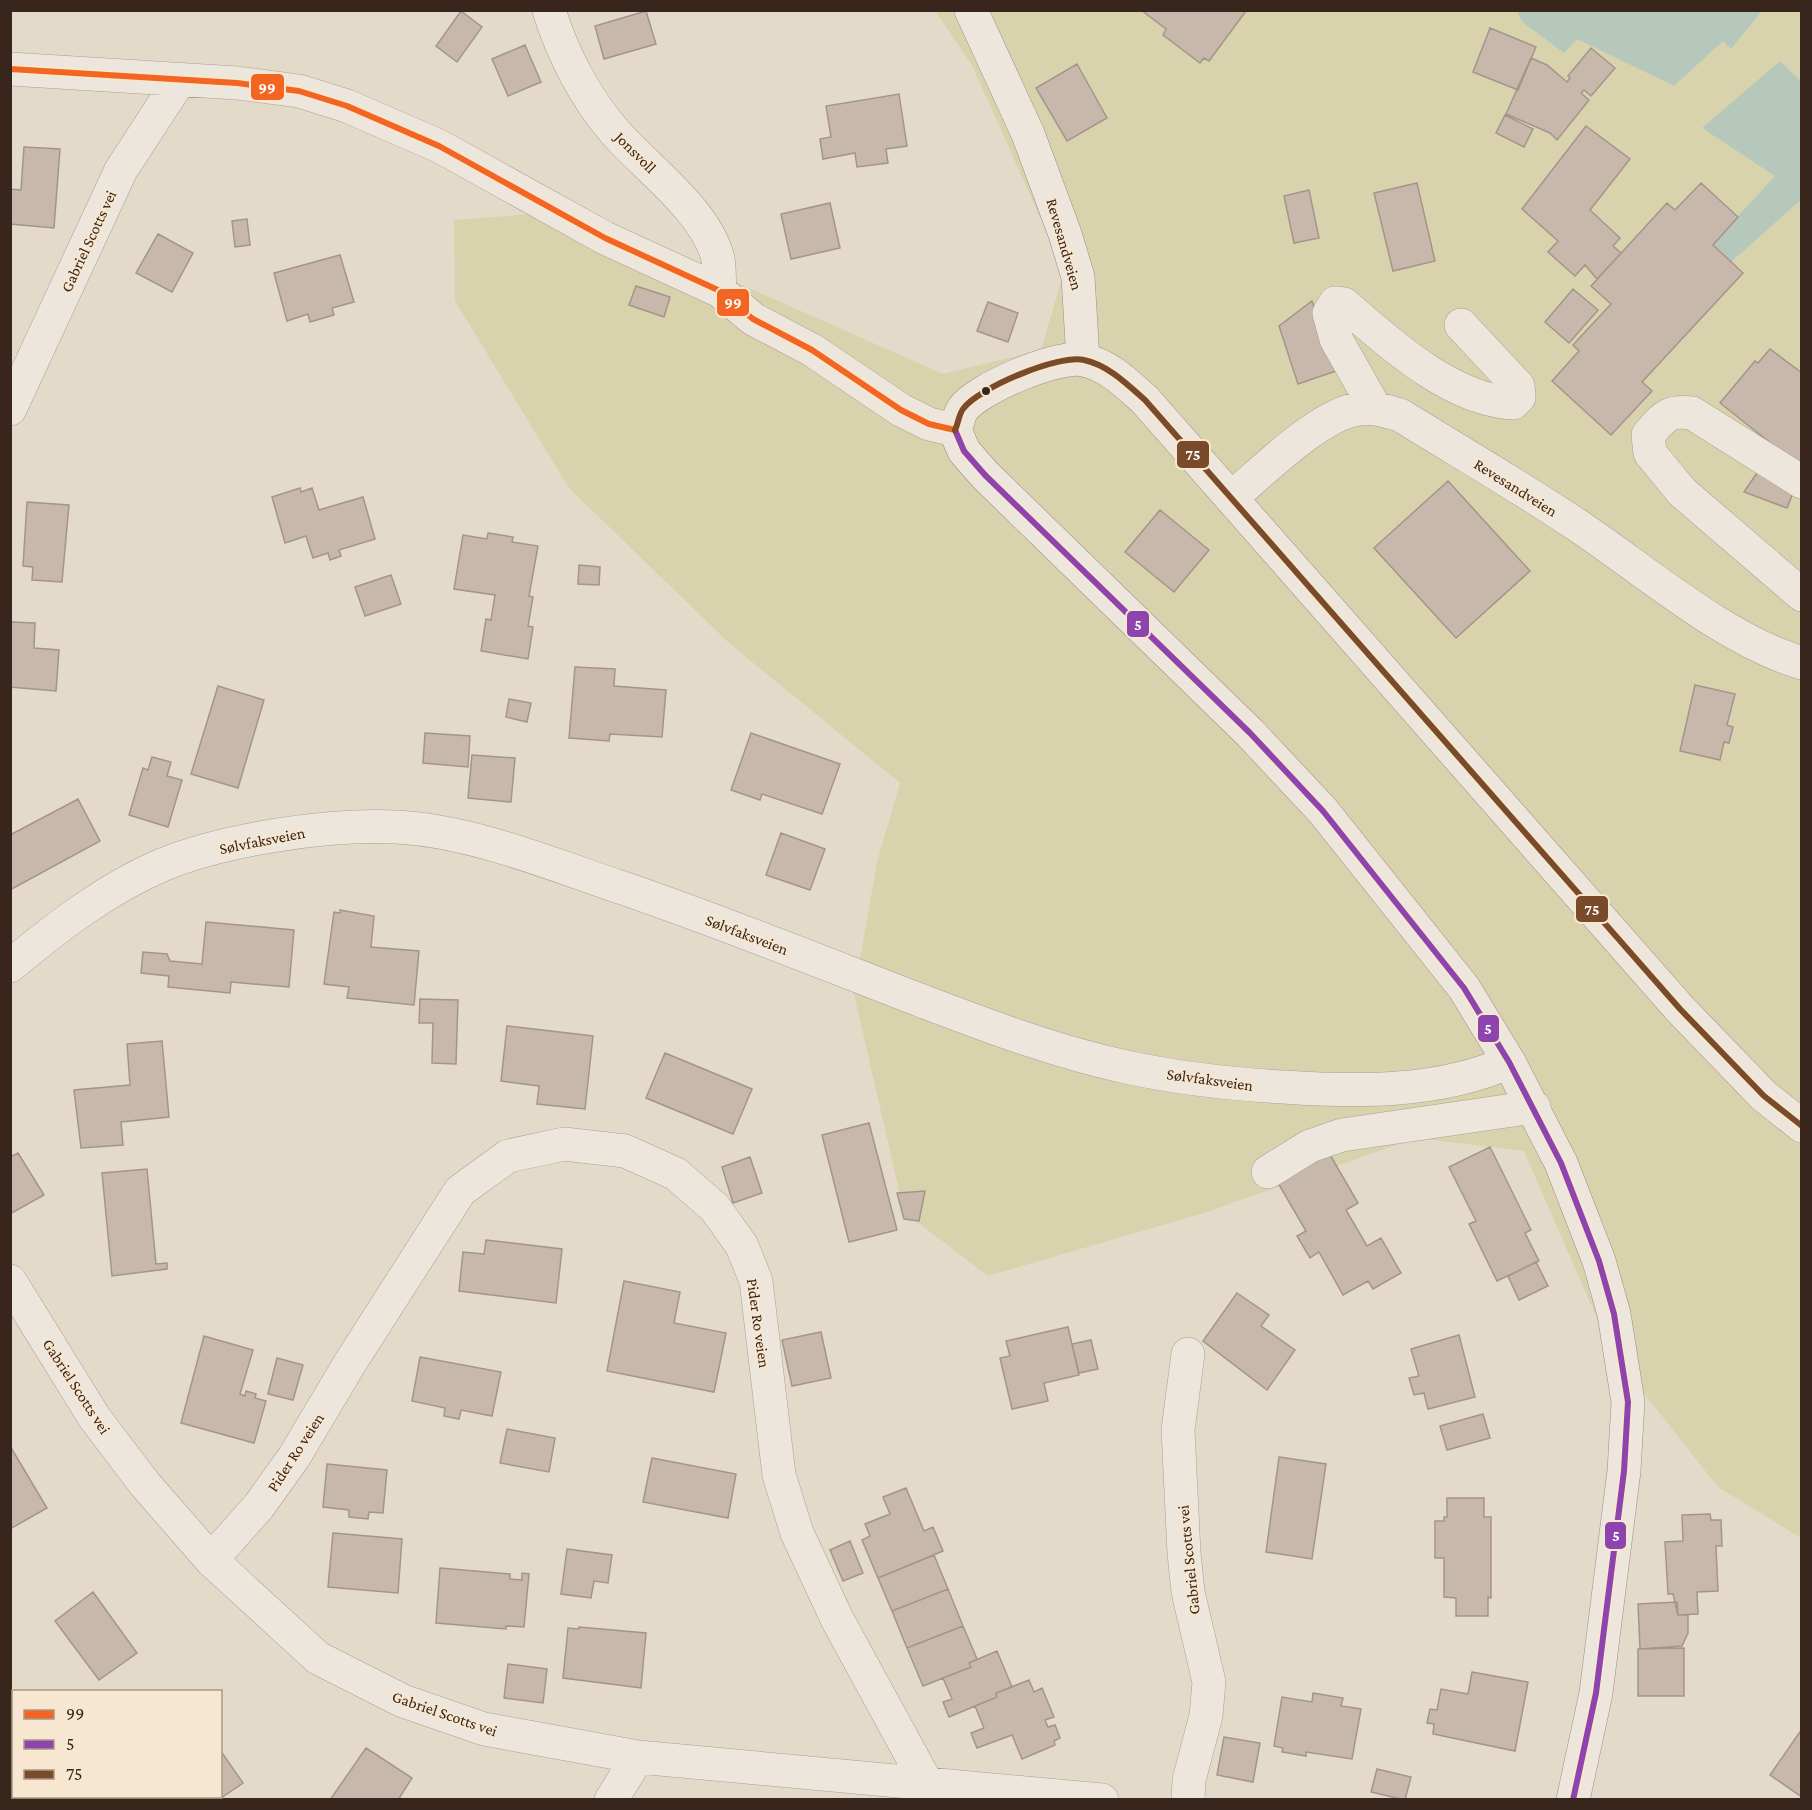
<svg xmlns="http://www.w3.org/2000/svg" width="1812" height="1810" viewBox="0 0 1812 1810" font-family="'Crimson Pro',serif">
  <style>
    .green { fill: #d8d3ac }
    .water { fill: #b6c8bb }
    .building { fill: #c8b7ab; stroke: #a4958a; stroke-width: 1.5 }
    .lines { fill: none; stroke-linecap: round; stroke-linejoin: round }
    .street-casing { stroke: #a99f94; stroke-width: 34 }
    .secondary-casing { stroke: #998f84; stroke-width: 34 }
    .street { stroke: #ece6dd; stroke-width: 33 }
    .secondary { stroke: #ece6dd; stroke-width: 33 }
    .bus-1-casing { stroke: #f7e6d0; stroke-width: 10 }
    .bus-2-casing { stroke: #f7e6d0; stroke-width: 10 }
    .bus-3-casing { stroke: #f7e6d0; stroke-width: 10 }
    .bus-1 { stroke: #f26522; stroke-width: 6 }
    .bus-2 { stroke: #8e44ad; stroke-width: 6 }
    .bus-3 { stroke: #7a4b2a; stroke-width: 6 }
    .bus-dot { fill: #38261c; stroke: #f7e6d0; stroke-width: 2 }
    .labels { text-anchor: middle; stroke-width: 4.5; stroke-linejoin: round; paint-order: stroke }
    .street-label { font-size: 16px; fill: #38261c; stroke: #f7e6d0 }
    .line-badge { stroke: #f7e6d0; stroke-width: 2 }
    .badge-label { font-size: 16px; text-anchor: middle; font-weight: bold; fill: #fff }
  </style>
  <rect width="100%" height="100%" fill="#e4daca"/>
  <!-- green -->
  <path class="green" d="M935,11H1517L1522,22L1564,53L1576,38L1674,86L1723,40L1731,49L1762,11H1801V81L1780,61L1775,176L1713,244L1731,261L1801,200V1538L1718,1487L1612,1353L1524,1151L1416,1138L1204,1213L988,1276L904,1212L854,994L877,862L900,783L729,643L569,488L455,301L454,220L531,214L740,284L943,374L1041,350L1064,271L972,65Z"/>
  <!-- water -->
  <path class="water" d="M1517,11V10L1762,11L1731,49L1723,41L1674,86L1577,39L1564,53L1522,22Z
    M1780,61L1801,81V200L1731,262L1712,244L1775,176L1702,128Z"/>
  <!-- building -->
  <path class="building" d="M1141,10H1246V11L1209,61L1204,58L1200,63L1163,35L1166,29Z
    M461,11L482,27L457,62L436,46Z
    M646,11L656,44L604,59L595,26Z
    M1490,28L1536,47L1518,90L1473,72Z
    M525,45L541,82L508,96L492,59Z
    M1591,48L1615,68L1591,96L1584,90L1581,93L1589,100L1557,140L1550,133L1506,114L1531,58L1547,65L1567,82L1570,78L1568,76Z
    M1077,64L1107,118L1067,141L1036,88Z
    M899,94L907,146L886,149L888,163L857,167L855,153L823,159L820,139L831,137L826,106Z
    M1505,115L1533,129L1524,147L1496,133Z
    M1586,126L1630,159L1590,210L1620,238L1613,246L1621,253L1597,279L1585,265L1575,276L1548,252L1558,241L1522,209Z
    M24,147L60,149L54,228L10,224V189L21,190Z
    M1417,183L1435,261L1393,271L1374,193Z
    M1701,183L1738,217L1713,245L1743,273L1642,382L1652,391L1611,435L1552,381L1579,351L1573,345L1611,304L1591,286L1667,203L1675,210Z
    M1309,190L1319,238L1294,243L1284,196Z
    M830,203L840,248L791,259L781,214Z
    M247,219L250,245L235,247L232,221Z
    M158,234L193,253L172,292L136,273Z
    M340,255L354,302L332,308L334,315L310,322L308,314L287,321L274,273Z
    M636,286L670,297L664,317L629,305Z
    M1573,289L1598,310L1569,343L1545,322Z
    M1312,301L1336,371L1298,384L1279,326Z
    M988,302L1018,313L1008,342L977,331Z
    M1770,349L1802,373V468L1720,403L1755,361L1758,363Z
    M1759,470L1793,493L1787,508L1744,492Z
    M1448,481L1530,571L1456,638L1374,548Z
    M300,488L301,492L312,488L319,510L363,497L375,539L339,550L341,556L330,560L328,553L313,558L306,536L285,543L272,497Z
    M27,502L69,505L62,582L32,580L33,567L23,566Z
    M1160,510L1209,550L1174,592L1125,552Z
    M488,533L513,537L512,542L538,546L529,596L533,597L528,626L533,627L528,659L481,651L486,619L491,620L495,595L454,589L463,535L487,539Z
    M579,565L600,567L599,585L578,584Z
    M391,575L401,604L365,616L355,587Z
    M10,622L35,623L34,648L59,650L56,691L10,687Z
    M575,667L615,669L614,686L666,690L662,737L610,734L609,741L569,738Z
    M1695,685L1735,694L1727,725L1733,727L1729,743L1724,742L1720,760L1680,751Z
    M218,686L264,700L238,788L191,774Z
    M509,699L531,703L527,722L506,717Z
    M425,733L470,736L468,767L423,763Z
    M751,733L840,764L822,814L762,794L760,800L731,790Z
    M472,755L515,758L511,802L468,798Z
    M152,757L171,762L167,776L182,780L168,827L129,815L143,768L148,770Z
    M78,799L100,841L10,890V835Z
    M781,833L825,849L810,890L766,875Z
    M340,910L374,916L371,947L419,951L414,1005L347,998L349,987L324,984L334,912L340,913Z
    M206,922L294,930L289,987L231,982L230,993L168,987L169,976L141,973L143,952L167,954L170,961L202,964Z
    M420,999L458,1000L456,1064L432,1063L433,1023H419Z
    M507,1026L593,1036L585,1109L537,1104L539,1086L501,1081Z
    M162,1041L169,1117L121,1122L123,1145L81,1148L74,1090L130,1085L127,1044Z
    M665,1053L752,1089L733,1134L646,1098Z
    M869,1123L897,1230L849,1242L822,1135Z
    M1490,1147L1531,1230L1525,1233L1539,1261L1497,1281L1469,1224L1476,1221L1449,1167Z
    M18,1153L44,1195L10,1214V1157Z
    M1329,1153L1358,1203L1346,1210L1367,1246L1381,1238L1401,1273L1373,1289L1368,1281L1343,1295L1319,1252L1310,1258L1297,1236L1306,1231L1278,1183Z
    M750,1157L762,1193L733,1203L722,1167Z
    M147,1169L156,1264L167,1263V1269L112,1276L102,1173Z
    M925,1191L919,1221L904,1219L897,1193Z
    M486,1240L562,1249L556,1303L459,1291L463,1252L484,1254Z
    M1536,1262L1548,1286L1519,1300L1508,1276Z
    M624,1281L680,1292L674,1323L726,1333L714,1392L607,1371Z
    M1237,1293L1269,1315L1261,1326L1295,1350L1267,1390L1203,1341Z
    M1068,1327L1079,1375L1044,1383L1048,1401L1012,1409L1000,1358L1010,1356L1006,1341Z
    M821,1332L831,1378L792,1386L782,1340Z
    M1459,1335L1475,1397L1428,1409L1424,1393L1414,1395L1409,1378L1419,1376L1411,1349Z
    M204,1336L253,1350L240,1394L245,1396L246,1391L256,1394L255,1398L266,1401L254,1443L181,1423Z
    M1091,1340L1098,1369L1079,1373L1072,1344Z
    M420,1357L501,1372L492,1416L461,1410L459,1419L444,1416L445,1408L412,1401Z
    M277,1358L303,1365L293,1400L268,1394Z
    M1483,1414L1490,1438L1447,1450L1440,1426Z
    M507,1429L555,1438L549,1472L500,1463Z
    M10,1446L47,1508L10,1529Z
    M1279,1457L1326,1464L1312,1559L1266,1552Z
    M652,1458L736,1474L728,1518L643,1502Z
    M327,1464L387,1470L383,1513L369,1512L368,1519L349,1517V1510L323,1507Z
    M906,1488L924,1531L933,1527L943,1551L878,1578L862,1540L870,1536L865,1524L890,1514L883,1497Z
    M1447,1498H1484V1517H1491V1598L1488,1597V1616H1456V1598L1444,1597V1558H1435V1521H1444V1517H1447Z
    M1710,1514L1711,1520H1721L1722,1546H1716L1718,1591L1697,1592L1698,1614L1678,1615L1673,1594H1668L1665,1542L1683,1541L1682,1515Z
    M333,1533L402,1539L398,1593L328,1587Z
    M850,1541L863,1573L843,1581L830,1550Z
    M567,1549L612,1555L608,1583L594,1581L591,1598L561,1594Z
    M934,1555L948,1589L892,1611L878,1578Z
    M440,1568L510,1574V1579L522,1580V1573L529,1574L524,1627L506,1626V1629L436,1623Z
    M948,1589L963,1626L907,1648L892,1611Z
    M93,1592L137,1653L99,1680L55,1621Z
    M1677,1602L1678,1615H1688V1633L1682,1646L1640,1649L1638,1604Z
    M963,1626L977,1659L969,1663L971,1667L923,1686L907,1648Z
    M579,1627L646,1633L641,1688L563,1678L568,1628L579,1629Z
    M1684,1648V1696H1638V1649Z
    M997,1651L1012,1687L996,1693L997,1697L949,1717L943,1702L952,1699L943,1678L971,1667L969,1663Z
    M508,1664L547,1669L543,1703L504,1698Z
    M1472,1672L1528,1682L1515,1751L1433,1734L1434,1724L1427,1723L1430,1709L1437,1710L1441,1689L1468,1694Z
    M1029,1680L1034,1692L1042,1688L1054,1717L1045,1720L1048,1727L1055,1725L1060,1738L1054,1741L1055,1745L1022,1759L1012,1735L977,1748L971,1733L984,1728L975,1706L997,1697L996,1693Z
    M1313,1693L1343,1698L1341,1706L1361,1709L1352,1759L1306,1752V1756L1282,1752L1283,1748L1274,1746L1282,1697L1312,1702Z
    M1802,1729V1797L1770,1775Z
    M1224,1737L1260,1743L1253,1782L1217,1775Z
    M366,1748L412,1778L398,1800H330Z
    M220,1750L243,1783L218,1800H195L193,1796H220Z
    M1377,1769L1411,1777L1405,1800L1371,1792Z"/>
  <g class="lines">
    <defs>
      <path id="street" d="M549,10C562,53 585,97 614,131C645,167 707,211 718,259C720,269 719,281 720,291
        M10,69L237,83L299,91L347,106L439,146L605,238L720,291L753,319L812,350L901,410L929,424L955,430
        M1375,408L1336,339L1329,313L1335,303L1344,304C1389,343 1451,400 1513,403L1519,397L1518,386L1461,325
        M10,409L121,170L179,81
        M1802,482L1692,413C1667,410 1664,417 1648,435L1650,453L1682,492L1802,595
        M1231,498C1262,472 1321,413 1359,409C1374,407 1386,411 1400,415C1458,451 1517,485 1574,523C1642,568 1724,640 1802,663
        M10,966C57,927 106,889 162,865C225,839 327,824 396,827C472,831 545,862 617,886C720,921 821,962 922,1001C988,1026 1056,1052 1126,1067C1177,1078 1231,1084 1283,1087C1358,1092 1440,1093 1509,1062
        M1268,1172L1310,1146L1342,1135L1534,1107
        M10,1281L94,1417L144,1483L211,1560L318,1658L403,1701L484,1729L638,1757L1102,1800
        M211,1560L259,1506L294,1457L350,1363L460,1191L508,1156L564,1144L625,1151L676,1174L715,1208L742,1246L756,1281L779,1475L797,1533L837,1619L927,1784
        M611,1800L638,1757
        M1188,1800L1189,1780L1206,1716L1209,1682L1188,1592L1184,1553L1178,1430L1188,1354"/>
      <path id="secondary" d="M971,10L1028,134L1065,234L1078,277L1083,359
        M1573,1800L1596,1693L1624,1471L1628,1402L1614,1314L1599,1261L1561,1163L1509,1062L1464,988L1323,811L1250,733L985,475L964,451L955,430C958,424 959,414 963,409C978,388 1059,354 1084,360C1108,365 1127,384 1145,400L1680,1009L1764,1096L1802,1126"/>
    </defs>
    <!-- street casing -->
    <use href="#street" class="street-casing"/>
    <!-- secondary casing -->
    <use href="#secondary" class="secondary-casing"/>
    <!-- street -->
    <use href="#street" class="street"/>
    <!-- secondary -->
    <use href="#secondary" class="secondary"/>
    <defs>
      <path id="bus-1" d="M10,69L237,83L299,91L347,106L439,146L605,238L720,291L753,319L812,350L901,410L929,424L955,430"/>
      <path id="bus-2" d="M955,430L964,451L985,475L1250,733L1323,811L1464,988L1509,1062L1561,1163L1599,1261L1614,1314L1628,1402L1624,1471L1596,1693L1573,1800"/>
      <path id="bus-3" d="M955,430C958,424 959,414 963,409C978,388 1059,354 1084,360C1108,365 1127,384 1145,400L1680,1009L1764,1096L1802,1126"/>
    </defs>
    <!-- bus-1 casing -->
    <use href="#bus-1" class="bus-1-casing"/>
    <!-- bus-2 casing -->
    <use href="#bus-2" class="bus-2-casing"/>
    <!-- bus-3 casing -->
    <use href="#bus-3" class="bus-3-casing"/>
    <!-- bus-1 -->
    <use href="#bus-1" class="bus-1"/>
    <!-- bus-2 -->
    <use href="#bus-2" class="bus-2"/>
    <!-- bus-3 -->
    <use href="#bus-3" class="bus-3"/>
  </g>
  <!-- markers -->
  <circle class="bus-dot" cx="986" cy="391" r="5"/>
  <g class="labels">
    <!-- street labels -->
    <g class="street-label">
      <text transform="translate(636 152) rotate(45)" y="6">Jonsvoll</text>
      <text transform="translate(88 241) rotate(-65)" y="6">Gabriel Scotts vei</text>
      <text transform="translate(1065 244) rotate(74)" y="6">Revesandveien</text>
      <text transform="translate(1516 487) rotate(32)" y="6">Revesandveien</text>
      <text transform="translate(262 840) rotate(-11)" y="6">Sølvfaksveien</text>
      <text transform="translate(747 934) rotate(21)" y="6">Sølvfaksveien</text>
      <text transform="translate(1210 1079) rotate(8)" y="6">Sølvfaksveien</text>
      <text transform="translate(759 1323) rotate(82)" y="6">Pider Ro veien</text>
      <text transform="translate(77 1386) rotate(57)" y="6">Gabriel Scotts vei</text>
      <text transform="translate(295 1452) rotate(-57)" y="6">Pider Ro veien</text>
      <text transform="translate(1188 1560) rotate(-96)" y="6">Gabriel Scotts vei</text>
      <text transform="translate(445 1713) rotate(19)" y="6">Gabriel Scotts vei</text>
    </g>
  </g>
  <g class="line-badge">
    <rect x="250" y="73" width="35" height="28" rx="6" fill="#f26522"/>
    <rect x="716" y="288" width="34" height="29" rx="6" fill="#f26522"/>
    <rect x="1176" y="440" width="34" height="29" rx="6" fill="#7a4b2a"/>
    <rect x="1126" y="610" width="24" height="28" rx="6" fill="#8e44ad"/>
    <rect x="1575" y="895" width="34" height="28" rx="6" fill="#7a4b2a"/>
    <rect x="1477" y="1014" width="23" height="29" rx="6" fill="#8e44ad"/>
    <rect x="1604" y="1521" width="23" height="29" rx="6" fill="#8e44ad"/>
  </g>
  <g class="badge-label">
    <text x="267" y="93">99</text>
    <text x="733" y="308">99</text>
    <text x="1193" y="460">75</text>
    <text x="1138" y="630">5</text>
    <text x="1592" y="915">75</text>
    <text x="1488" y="1034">5</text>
    <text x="1616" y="1541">5</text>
  </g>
  <!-- border -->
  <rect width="1812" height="1810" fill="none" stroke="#38261c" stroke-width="24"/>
  <!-- legend -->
  <rect x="12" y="1690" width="210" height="108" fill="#f7e6d0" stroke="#ab9988" stroke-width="1.5"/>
  <rect x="24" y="1710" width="30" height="9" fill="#f26522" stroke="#ab9988" stroke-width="1.5"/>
  <text x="66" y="1720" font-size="18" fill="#38261c">99</text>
  <rect x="24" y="1740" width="30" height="9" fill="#8e44ad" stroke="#ab9988" stroke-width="1.5"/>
  <text x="66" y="1750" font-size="18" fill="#38261c">5</text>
  <rect x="24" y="1770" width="30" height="9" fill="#7a4b2a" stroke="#ab9988" stroke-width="1.5"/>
  <text x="66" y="1780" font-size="18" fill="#38261c">75</text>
</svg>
